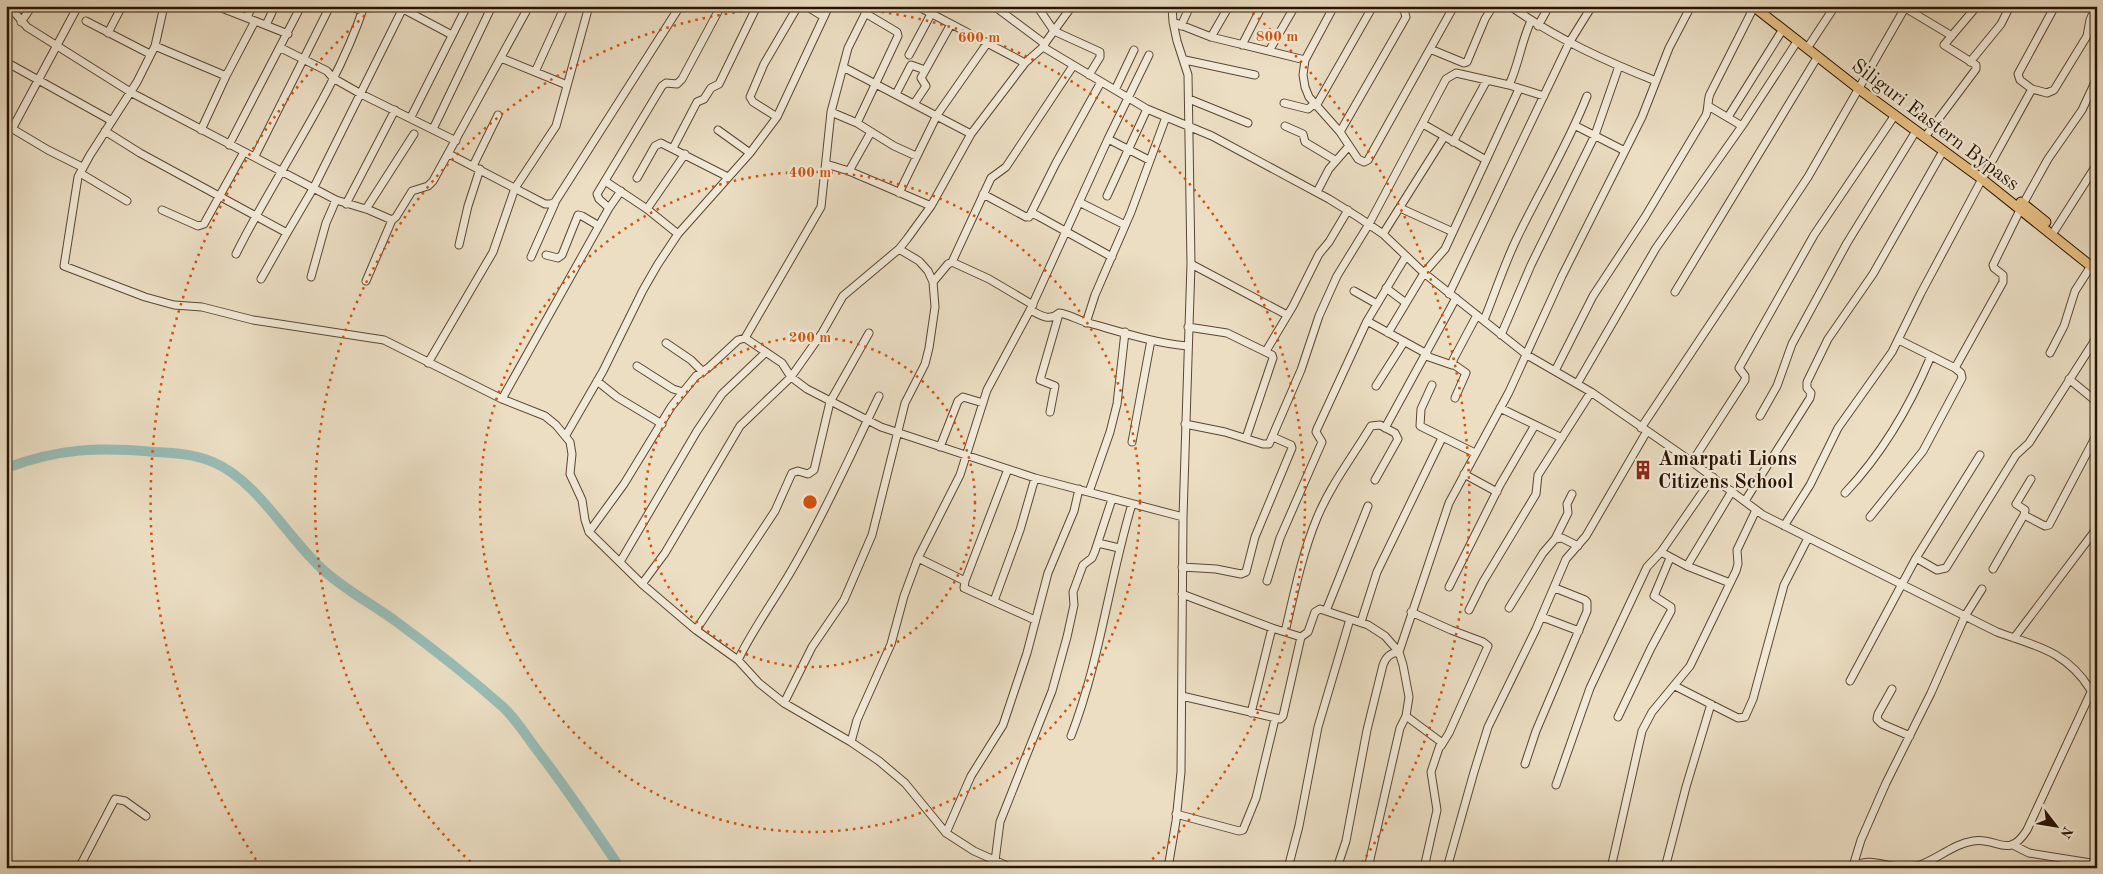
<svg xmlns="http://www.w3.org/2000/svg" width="2103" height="874" viewBox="0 0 2103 874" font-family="'Old Standard TT',serif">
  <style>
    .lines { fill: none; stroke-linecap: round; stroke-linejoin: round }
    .river { stroke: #98bcb6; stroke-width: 10 }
    .minor-casing { stroke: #594632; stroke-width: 9 }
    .major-casing { stroke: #281301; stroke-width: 11 }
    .minor { stroke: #f2ead8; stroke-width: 7 }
    .major { stroke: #e6bf82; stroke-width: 9 }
    .ring { fill: none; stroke: #d5520b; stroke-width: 2.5; stroke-dasharray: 2.5 5 }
    .labels { text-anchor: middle; stroke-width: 4.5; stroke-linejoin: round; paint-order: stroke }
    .street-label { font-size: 20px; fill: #281301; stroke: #f2ead8 }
    .poi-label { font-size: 20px; font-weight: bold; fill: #281301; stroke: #f2ead8; text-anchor: start }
    .centre { fill: #d5520b; stroke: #f2ead8; stroke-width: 2.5 }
    .ring-label { font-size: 15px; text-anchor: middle; font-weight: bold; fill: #d5520b; stroke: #f2ead8; stroke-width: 4.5; stroke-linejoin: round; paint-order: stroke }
  </style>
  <rect width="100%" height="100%" fill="#ebdec3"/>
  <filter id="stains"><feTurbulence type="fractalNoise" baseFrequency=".004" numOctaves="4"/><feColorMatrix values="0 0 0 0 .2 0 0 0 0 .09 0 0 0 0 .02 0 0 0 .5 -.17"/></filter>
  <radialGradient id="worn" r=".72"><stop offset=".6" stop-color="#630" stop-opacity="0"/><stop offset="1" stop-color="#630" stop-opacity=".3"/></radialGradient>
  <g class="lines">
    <!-- river -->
    <path class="river" d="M6,468C60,448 98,447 155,452C175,453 194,454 213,462C256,480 286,535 320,567C343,589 369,602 394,620C431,647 468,676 503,707C517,720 528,739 540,754C568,791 594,829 620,868"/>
    <defs>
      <path id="minor" d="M9,6L27,27L132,93L336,200L369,210L392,220L396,217L412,191L428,186L433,181L529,6
        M164,6L155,46L137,82L90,155L78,177L64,266L145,297L174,305L202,307L253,320L384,340L502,399L545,416L556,425L570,442L572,454L570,474L582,500L585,520L589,532L642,584L696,630L738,660L759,683L784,703L851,742L879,761L905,783L946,833L974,851L1012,868
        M350,6L362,11
        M806,6L824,17
        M917,6L1025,63
        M994,6L1045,44
        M1037,6L1054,31L1100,52V57L1089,75
        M1510,6C1557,39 1603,60 1656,81
        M1902,6L1952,36
        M219,7L255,21
        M436,8L438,6
        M403,9L452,35
        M247,18L252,6
        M86,21L150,54
        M21,22L32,6
        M1173,22L1211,37L1305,60L1303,75L1305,87L1309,97L1340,132L1358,159L1364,162L1368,160L1454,6
        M266,25L275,6
        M1181,26L1190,6
        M1538,26L1549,6
        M108,33L122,6
        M1211,37L1229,6
        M1810,44L1835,6
        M1242,45L1262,6
        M155,46L226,76
        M1043,46L1072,6
        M281,48L327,71L333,78L361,94L456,141
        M1430,49L1464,63L1467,62L1485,19L1493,6
        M1269,51L1295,6
        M909,55L931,14
        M501,58L567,85
        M1185,60L1255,75
        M1305,60L1334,6
        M6,62L112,121
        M1970,62L2001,24L2010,6
        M843,67L971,134
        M535,72L565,6
        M1509,85C1519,64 1521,42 1531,21
        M2032,89L2047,93L2054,90L2087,36L2090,20L2096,6
        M1115,90L1134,50
        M896,94L911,65L925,70
        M1189,99L1248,123
        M1284,103L1308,109L1314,104
        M914,104L926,86L921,78L951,24
        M1316,106L1373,6
        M1710,107L1742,126
        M831,112L857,123L894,146L916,156
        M411,117L467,6
        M777,117L753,102L750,97L764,64L798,6
        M1728,117L1783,29
        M857,123L898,36L897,32L865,13
        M1423,124L1486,160
        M6,125L48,150L82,167
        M1285,126L1303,134L1305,142L1335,160
        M1576,126L1625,151
        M12,129L78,6
        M433,129L492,6
        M201,130L226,76L255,21L288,34
        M718,130L750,153
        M105,131L140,153L287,233L314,187L404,6
        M1340,132L1406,17L1404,10L1398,6
        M1928,133L1976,69V65L1944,45L1977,6
        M1108,139L1149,160
        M1453,142L1487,80
        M229,145L301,6
        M673,148L697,102L704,99L711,88L719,84L757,6
        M449,154L545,204H551L555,202L680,6
        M255,156L330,6
        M826,164L849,171L931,206
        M473,166L498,115
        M849,171L871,132
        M80,173L127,201
        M1985,174L2032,89L2020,80L2018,74L2055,6
        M637,178L655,146L661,143L728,177
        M605,181L647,209
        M1317,192L1329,169L1349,146
        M899,193L937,115L988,42
        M983,194L1026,217L1034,214L1038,216L1112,257
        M1107,196L1147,109
        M1079,202L1125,225
        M346,204L395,110
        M2023,204L2048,159L2082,110L2097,78
        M609,208L621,191
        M1400,208L1453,232
        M366,209L414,134
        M162,210L198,226L204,224L244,152
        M1029,217L1056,163L1101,82
        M2055,230L2097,164
        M678,234L647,209L685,154
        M1383,234L1444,137
        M459,245L468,206L480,169
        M236,254C276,173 336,92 364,6
        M546,255L558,258L562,255L578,215L582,216L599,226
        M531,257L555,203
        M952,262L991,178L1006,167L1073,66
        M2095,262L2097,259
        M1191,264L1287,315
        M311,277L326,223L336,200
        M261,279L287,233
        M366,281L392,220
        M933,282L948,264L952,262L989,279L1033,305
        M1386,288L1406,303
        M1354,291L1377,304
        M1675,292L1818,56
        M1449,294L1569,43L1592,6
        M1030,310C1041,315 1049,322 1059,313C1069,314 1079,321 1089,323C1121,332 1154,343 1187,346
        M1484,320C1495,293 1504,265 1517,238C1540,190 1568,145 1587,96
        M1367,321L1427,354L1426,356L1452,365
        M1086,323L1095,295L1131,212L1166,117
        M1188,327L1227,333L1272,355L1273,358L1246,438
        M1388,333L1424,273L1445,249L1519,89
        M1501,335L1531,265L1595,135L1619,66
        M745,338L821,207L831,112L848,48L869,6
        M666,343L691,360L703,372
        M1266,351L1293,306L1319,254L1329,242L1348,210
        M2050,353L2064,326L2075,291L2091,266
        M428,363L493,252L515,188L556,126L589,6
        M637,366L673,389L683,392
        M1955,368L2003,282V275L1994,268L1993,265L2020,210
        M1555,371L1593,296L1645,217L1706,115C1709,107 1707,101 1710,94L1754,7
        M2069,379L2097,402
        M597,381L617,397L662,424
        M1577,384L1656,248L1742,126L1798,40
        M1432,385L1421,409L1420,426L1475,453
        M1376,386L1404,342
        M1455,398L1466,373L1453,364V360L1477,315
        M502,399L609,208L599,199L597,194L662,86L666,83L677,84L682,79L721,6
        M1500,408L1562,438
        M1050,412L1055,386L1040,380L1059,314
        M1760,416L1777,386L1792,344L1847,243L1916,131
        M1185,424L1225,432L1263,444H1269L1301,370L1319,316L1337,276L1369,224L1446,79L1456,73L1509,85L1544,96
        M1385,428L1456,298
        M1641,428L1808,177L1906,6
        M566,435L603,371L643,290L658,264L678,234L750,153L777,117L829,6
        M1132,442L1151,340
        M940,447L958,401L963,397L983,403
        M1692,462L1745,380V376L1739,368L1814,235L1895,115
        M1464,474L1497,492
        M1089,492L1110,432L1117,404L1125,332
        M1845,493C1882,454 1910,406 1931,356
        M1745,501L1810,398L1811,393L1807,388V382L1828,339L1873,274L1943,151
        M2024,515L2025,510L2016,504L2031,479
        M1870,517L1923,451L1962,378L1961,373L1955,368L1899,340
        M1784,526L1810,485L1838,428L1892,352L1921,293L1982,179
        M589,532L624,484L671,407L696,376L708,368L738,340L745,338L782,363L791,377L807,389L881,427L1035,478L1183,517
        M1555,539L1568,513L1567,504L1572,494
        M1098,543L1119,548
        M1661,552L1687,566L1730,583
        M918,558L965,581L964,588L1035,620
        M1916,558L1980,455
        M620,562L697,431L722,394L765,353
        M1687,566L1732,491
        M1182,567L1216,569L1241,574L1246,572L1255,537L1292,448L1291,445L1273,437
        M1993,569L2024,515L2045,526L2049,525L2097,434
        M965,581L1008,469
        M1267,581L1280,538L1322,442L1316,432L1317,429L1367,321L1406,256
        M642,584L665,553L740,426L791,377L822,333L843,296L899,249L907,239L931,206L971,134L1025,63L1043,47L1147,109L1212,136L1329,199L1358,217L1383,234L1424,273L1527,355L1591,392L1692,462L1763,515L1997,632C2036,646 2066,651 2090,689C2093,693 2094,698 2097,703
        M1449,587L1500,485L1535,425
        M1182,594L1272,628L1301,637L1308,632L1315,612L1320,609L1368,625L1385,636L1399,652L1403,665L1409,697L1406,716L1441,742L1431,772L1437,810L1424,868
        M994,601L1020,530L1035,478
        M1509,608L1543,553L1555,539L1562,538L1578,546
        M1469,610L1483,582L1536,494L1538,475L1591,392
        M1326,611L1368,506
        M1411,612L1451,630L1483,642L1488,646L1449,733L1441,746
        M1542,617L1579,631
        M1361,622L1377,572L1442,438
        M696,630L775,511L792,473L798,471L808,474L814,470L830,402L869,333
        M1285,632C1294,594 1302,554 1317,518C1330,486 1353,456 1371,426L1380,425L1395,433L1398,439L1375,480
        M2014,638L2097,528
        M1399,652L1449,503L1509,392L1562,276L1625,151L1642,117L1669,48L1691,6
        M738,660C754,627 776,598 794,566C826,511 852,452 879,396
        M1850,681L1916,558L1937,570L1946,568L2016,455L2029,443L2095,340
        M1675,686L1738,718L1745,717L1753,699L1784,585L1808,538
        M1892,689L1878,714L1877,719L1882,724L1910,736
        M1182,696L1280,719L1283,716L1301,637
        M784,703L812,647L844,600L872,535L905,403L925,364L929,348L935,307L933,282L928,271L919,261L899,249
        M1251,713L1272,628
        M1618,717L1651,648L1671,611V607L1654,596L1670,558
        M1071,736C1100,661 1109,580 1132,504
        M851,742L857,720L891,644L904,596L918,558L960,475L987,390L1030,310L1108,139L1149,55
        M1525,764L1536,731L1587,611V602L1585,600L1555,588
        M1556,785L1590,688L1647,567L1661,552L1713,477
        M1176,814L1239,831L1243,830L1256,798L1275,719
        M946,833L971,776L1003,725L1027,653L1048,573L1074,511L1079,489
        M2013,845L2029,853L2097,864
        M995,861L1000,822L1052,691L1067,637L1074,605L1073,592L1083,565L1092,558L1095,551L1112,499
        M1853,866L1861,840L1886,783L1931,693L1965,616L1982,589
        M79,868L115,799L125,801L146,816
        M1168,868L1176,821L1181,772L1183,517L1191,264L1188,75L1177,41L1173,22L1172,6
        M1288,868L1299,826L1318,727L1350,619
        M1337,868L1346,841L1367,730L1383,665C1386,657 1390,653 1399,652
        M1368,868L1400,728L1406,716
        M1447,868L1474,772L1488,727L1536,629L1566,559L1586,536L1647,431
        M1611,868L1642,731L1652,712L1690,666L1736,571L1738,564L1737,550L1756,510
        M1665,868L1686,787L1711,704
        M1849,868C1874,854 1888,871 1913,867C1934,863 1951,844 1973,841C1998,837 2008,860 2027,830L2092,690L2097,684"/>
      <path id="major" d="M1753,6L1859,89L1982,179L2097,271
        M2021,202L2046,222"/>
    </defs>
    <!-- minor casing -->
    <use href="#minor" class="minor-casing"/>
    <!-- major casing -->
    <use href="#major" class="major-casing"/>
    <!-- minor -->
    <use href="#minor" class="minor"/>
    <!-- major -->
    <use href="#major" class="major"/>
  </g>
  <!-- distance rings -->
  <g class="ring">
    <circle cx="810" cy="502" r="165"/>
    <circle cx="810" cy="502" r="330"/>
    <path d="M476 867A495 495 0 1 1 1144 867"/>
    <path d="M260 866A660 660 0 0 1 373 8M1247 8A660 660 0 0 1 1360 866"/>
  </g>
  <!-- icons -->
  <defs>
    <symbol id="building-bare" viewBox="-9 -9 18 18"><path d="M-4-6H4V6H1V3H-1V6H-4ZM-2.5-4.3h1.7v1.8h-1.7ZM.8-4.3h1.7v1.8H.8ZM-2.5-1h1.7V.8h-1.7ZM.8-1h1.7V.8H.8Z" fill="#8f2418" stroke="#f2ead8" stroke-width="2.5" paint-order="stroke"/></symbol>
  </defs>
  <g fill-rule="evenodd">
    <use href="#building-bare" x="1629" y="456" width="28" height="28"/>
  </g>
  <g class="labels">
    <!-- street labels -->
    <g class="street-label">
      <text transform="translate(1936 124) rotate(37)" y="7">Siliguri Eastern Bypass</text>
    </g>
    <!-- poi labels -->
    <g class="poi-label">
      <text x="1658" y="465">Amarpati Lions<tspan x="1658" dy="23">Citizens School</tspan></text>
    </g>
  </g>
  <circle cx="810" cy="502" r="8" class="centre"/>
  <g class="ring-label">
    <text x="1277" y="41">800 m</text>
    <text x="979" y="42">600 m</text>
    <text x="810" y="177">400 m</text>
    <text x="810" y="342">200 m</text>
  </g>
  <!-- margin -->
  <rect width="2103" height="874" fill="none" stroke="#ebdec3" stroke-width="25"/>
  <rect x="8" y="8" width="2088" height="859" fill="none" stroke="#281301" stroke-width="2.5"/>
  <rect x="12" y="12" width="2078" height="849" fill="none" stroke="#281301"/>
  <!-- north arrow -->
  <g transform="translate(2056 826) rotate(121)" stroke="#f2ead8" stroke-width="4" paint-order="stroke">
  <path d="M0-4L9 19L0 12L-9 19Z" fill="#281301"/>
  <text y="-8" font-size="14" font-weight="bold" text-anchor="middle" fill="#281301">N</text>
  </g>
  <rect width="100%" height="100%" filter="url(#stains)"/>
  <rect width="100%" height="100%" fill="url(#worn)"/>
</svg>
